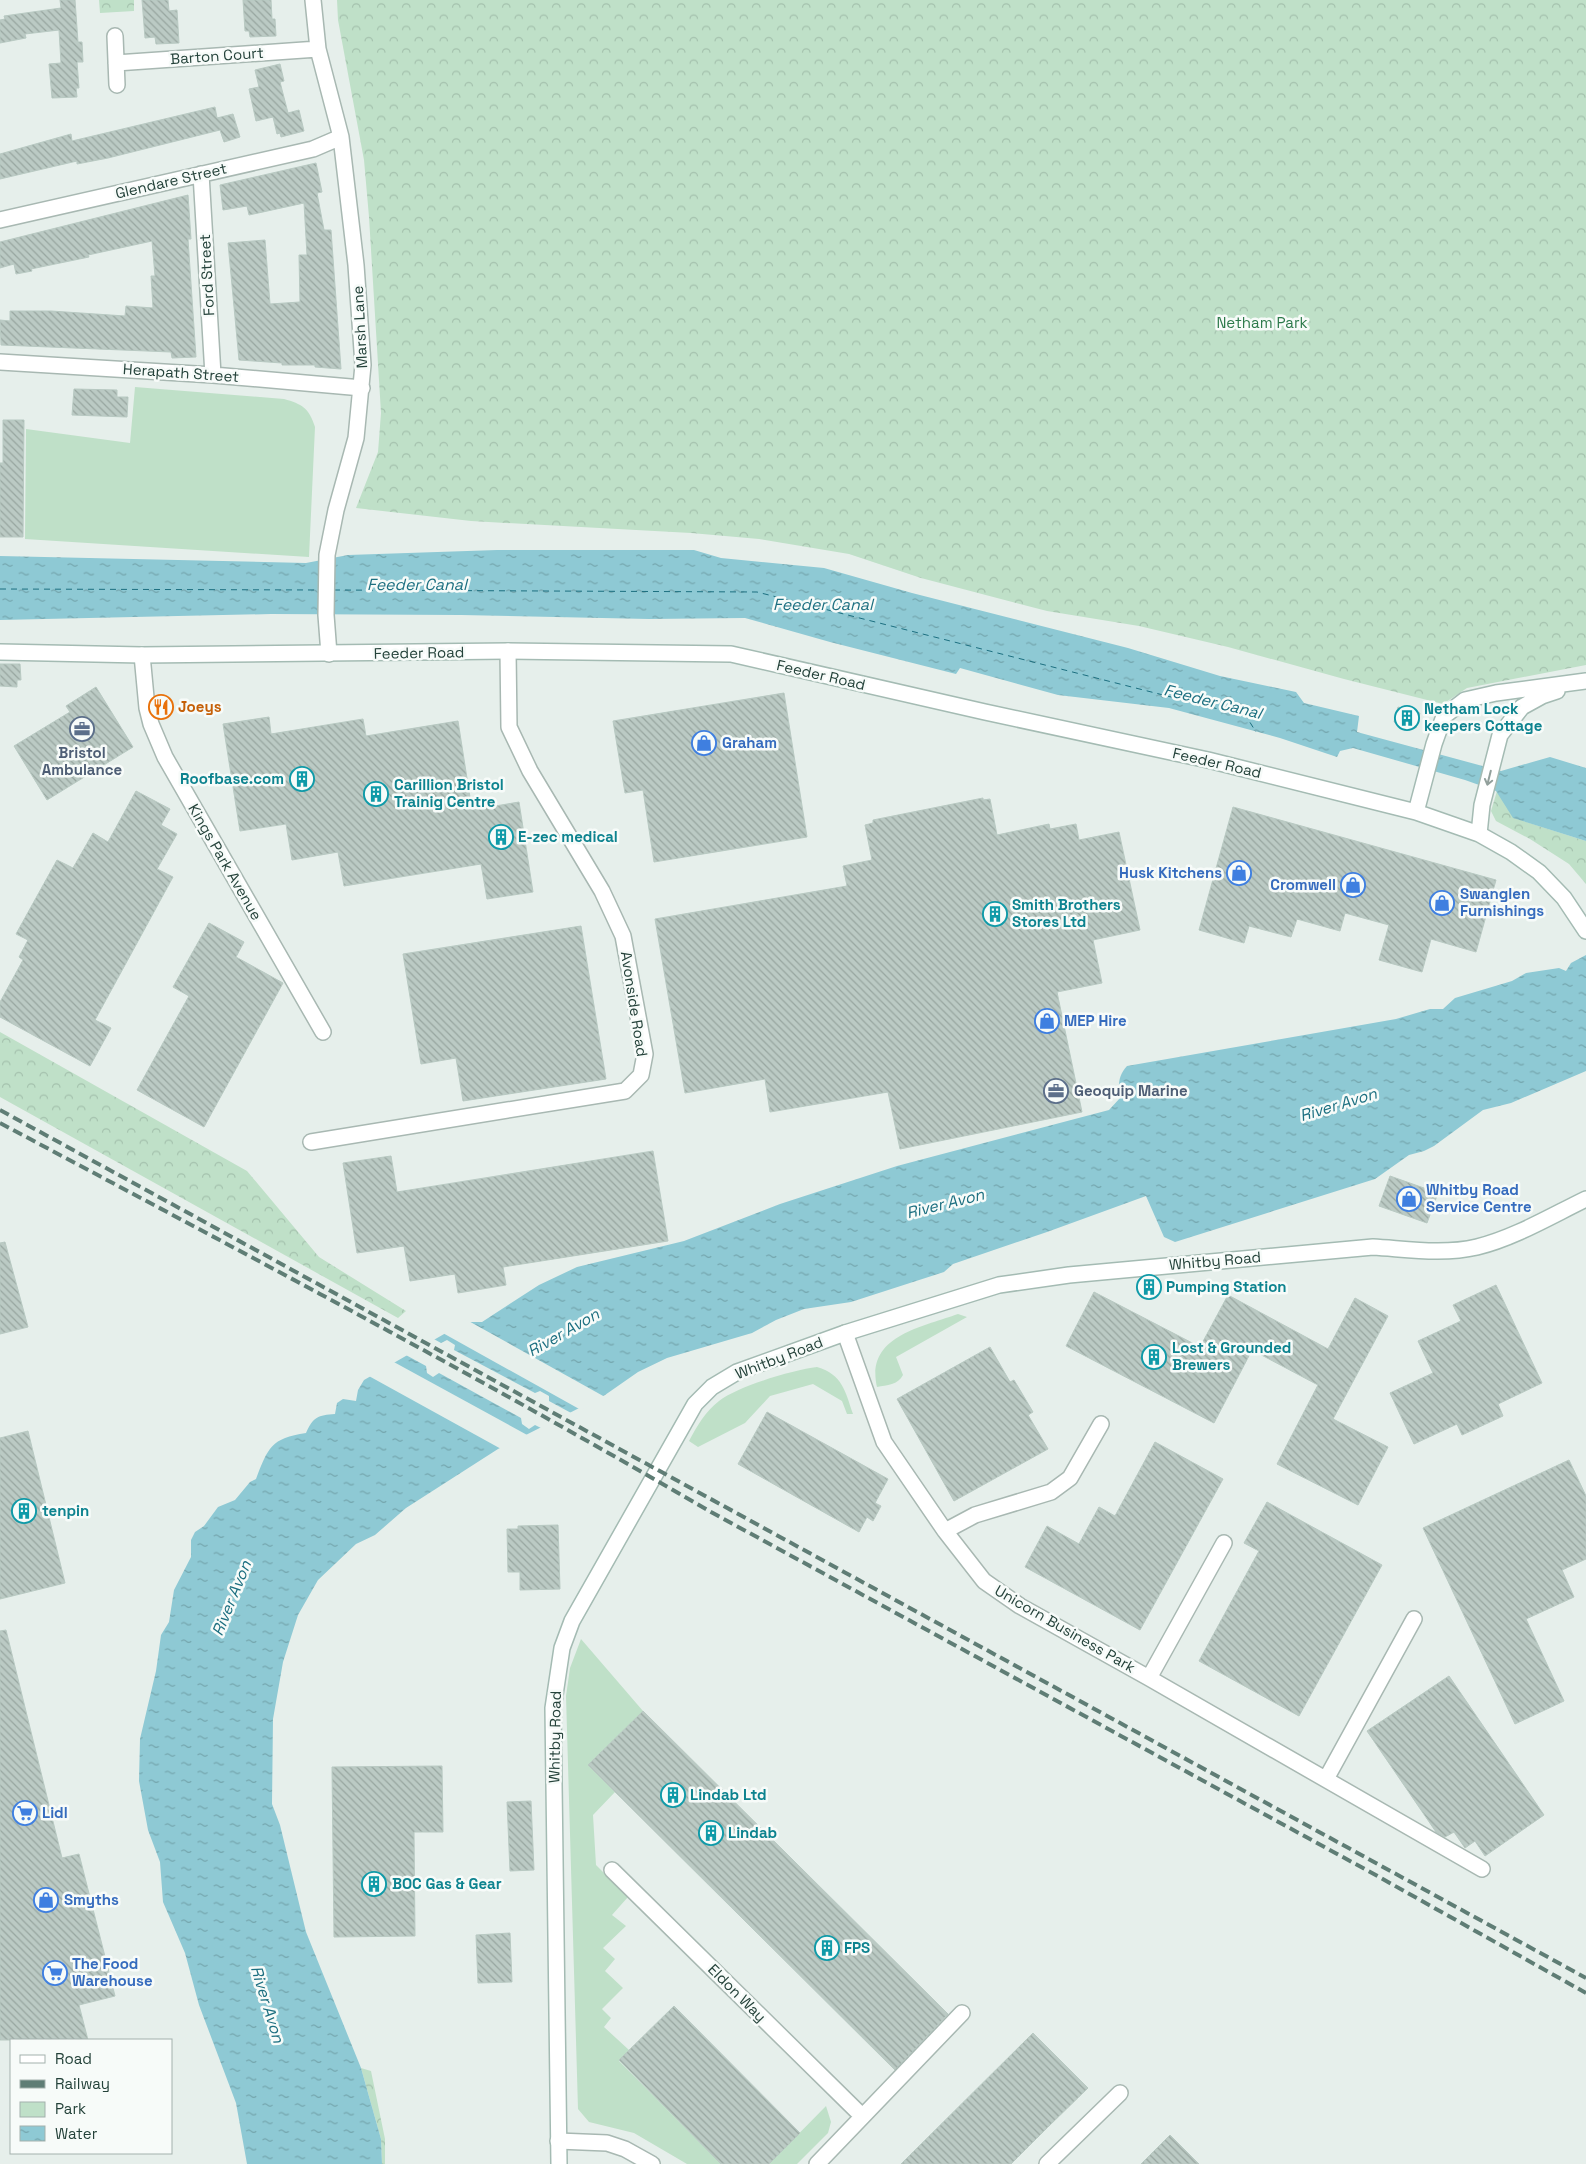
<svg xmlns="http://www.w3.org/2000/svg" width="1586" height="2164" viewBox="0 0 1586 2164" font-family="'Space Grotesk',sans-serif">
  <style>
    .green { fill: #bfe0c8 }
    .forest { fill: url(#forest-crowns) }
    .water { fill: url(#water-ripples) }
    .pier { fill: #e6efeb }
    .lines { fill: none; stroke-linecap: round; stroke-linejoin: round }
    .ferry { stroke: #1c6f80; stroke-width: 1; stroke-dasharray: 6 5; stroke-linecap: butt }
    .building { fill: url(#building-back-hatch); stroke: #b8c9c2 }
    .street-casing { stroke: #a8b8b2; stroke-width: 18 }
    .secondary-casing { stroke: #a4bbb3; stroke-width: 18 }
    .street { stroke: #fff; stroke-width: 15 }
    .secondary { stroke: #fff; stroke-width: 15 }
    .rail { stroke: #5f7d75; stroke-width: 4; stroke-dasharray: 10 5; stroke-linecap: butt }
    .oneway { stroke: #92a09c }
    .labels { text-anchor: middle; stroke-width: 5; stroke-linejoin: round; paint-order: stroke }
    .street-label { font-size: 15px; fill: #24423a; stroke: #f7fbf9 }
    .park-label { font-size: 15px; fill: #2d7a4b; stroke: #f7fbf9 }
    .food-label { font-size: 15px; font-weight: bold; fill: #c56008; stroke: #f7fbf9; text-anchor: start }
    .culture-label { font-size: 15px; font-weight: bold; fill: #0d838f; stroke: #f7fbf9; text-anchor: start }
    .shop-label { font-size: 15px; font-weight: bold; fill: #366cbe; stroke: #f7fbf9; text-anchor: start }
    .service-label { font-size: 15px; font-weight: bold; fill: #4e5e75; stroke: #f7fbf9 }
    .water-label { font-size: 16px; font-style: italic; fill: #1c6f80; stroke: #f7fbf9 }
  </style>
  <defs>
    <pattern id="forest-crowns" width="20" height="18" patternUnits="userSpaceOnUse" patternTransform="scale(1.25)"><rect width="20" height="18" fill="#bfe0c8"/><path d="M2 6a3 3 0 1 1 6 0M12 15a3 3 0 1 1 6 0" fill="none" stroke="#a4c1ad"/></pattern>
    <pattern id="water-ripples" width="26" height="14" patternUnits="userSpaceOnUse" patternTransform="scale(1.25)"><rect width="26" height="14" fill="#8ec9d4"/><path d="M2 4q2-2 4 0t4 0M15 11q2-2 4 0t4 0" fill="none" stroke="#74a5ad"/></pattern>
    <pattern id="building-back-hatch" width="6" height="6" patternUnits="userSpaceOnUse" patternTransform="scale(1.25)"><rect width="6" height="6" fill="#bbcac4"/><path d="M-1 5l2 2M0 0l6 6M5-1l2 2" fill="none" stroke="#98a6a0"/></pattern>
  </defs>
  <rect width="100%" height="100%" fill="#e6efeb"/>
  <!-- green -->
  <path class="green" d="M135,387L284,399C302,404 309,408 315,427L309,557L25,539L26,429L130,443Z
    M958,1314L967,1317L896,1357L903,1375C898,1385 887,1385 877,1387C865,1336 922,1327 958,1314Z
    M817,1367C843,1375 845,1391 853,1414H847L842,1401L813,1384L770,1396L745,1423L698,1447L689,1441C697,1426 705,1412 719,1401C738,1386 793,1370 817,1367Z
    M581,1639L643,1711L588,1765L615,1792L593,1815L596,1865L628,1897L612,1915L626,1926L603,1948L615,1959L605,1971L623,1988L602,2009L611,2018L604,2027L629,2050L619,2061L721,2164H687L634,2133L589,2122L578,2109L566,1696L570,1668Z
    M826,2106L831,2122L828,2133L797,2164H769Z"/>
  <!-- forest -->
  <path class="forest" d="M99,0H134V11L100,13Z
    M337,0H1586V665L1467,688L1443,704L1344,679L1228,647L1139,626L1047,611L921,578L849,554L759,539L691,533L471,521L356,508L378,452L381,413L369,217L364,160L338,20Z
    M1497,791L1514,818L1586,841V884L1569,864L1530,839L1496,821L1491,811Z
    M0,1032L247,1171L319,1257L406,1311L398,1318L0,1097Z
    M361,2068L371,2071L385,2139V2164H382L381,2139Z"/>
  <!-- water -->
  <path class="water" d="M497,550H694L721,558L824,568L912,593L1128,648L1220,676L1296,692L1304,703L1359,716L1357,732L1501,771L1550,757L1586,768V841L1513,818L1496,791L1465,780L1353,748L1340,751L1337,757L1280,738L1169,708L1058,695L960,668L956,674L830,642L745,618L649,619L461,615L271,614L0,620V556L306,563L348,555Z
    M1586,955V1071L1511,1103L1483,1110L1434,1146L1424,1151L1409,1155L1375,1179L1175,1242L1164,1237L1146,1196L1047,1232L953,1264L944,1272L851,1302L804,1309L776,1320L752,1333L667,1358L638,1372L605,1395L498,1449L406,1508L375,1535L356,1544L318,1580L298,1615L283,1662L273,1719L272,1804L280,1825L306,1932L361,2068L381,2139L382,2164H247L236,2103L199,2005L185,1953L163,1902L160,1862L148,1830L139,1781L140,1739L156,1671L161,1635L169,1622L174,1590L191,1557V1540L195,1532L204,1526L218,1507L235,1500L250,1482L256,1479C268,1448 271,1438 306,1433C313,1417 318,1415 335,1414L337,1403L343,1399L356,1401L358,1390L364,1380L465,1322H482L539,1285L577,1267L684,1241L780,1204L897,1166L1109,1110L1120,1098C1118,1085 1118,1076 1127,1066L1396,1019L1430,1009H1443L1455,998L1512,981L1526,973L1559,968L1566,971L1571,963Z"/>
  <!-- pier -->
  <path class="pier" d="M465,1319L605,1397L581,1410L441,1332Z
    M432,1338L441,1343L447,1340L455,1345L454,1350L535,1393L540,1391L549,1396V1401L573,1414L543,1429L535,1425L529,1429L522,1424L521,1418L439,1373L433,1377L427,1373L426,1366L404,1354Z
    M392,1361L529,1436L503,1450L367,1375Z"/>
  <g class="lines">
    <!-- ferry -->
    <path class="ferry" d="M0,589L320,590
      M334,590L757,592L1246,716L1256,732"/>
  </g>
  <!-- building -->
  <path class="building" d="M60,0H75L78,42H82L83,62H77L79,88H76L77,97L52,98L49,64L61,63L59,30L25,34L26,38L0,43V20L5,19L4,16L61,8Z
    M142,0H168L169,11L177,10L179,43L156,44L155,37L145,38Z
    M243,0H271L272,19H275L276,36L250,37L249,31H245Z
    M280,64L284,81L280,82L288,113L299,110L304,131L281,137L280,133L277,134L273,117L256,121L249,89L259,87L255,70Z
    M215,107L217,118L233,114L240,137L224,142L220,130L108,158L77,164V161L0,179V154L71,134L72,141Z
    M316,163L322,192L317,193L324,230H331L341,369L315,367V365H282V363L239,360L228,243L265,240L270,304L300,302L299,255H307L304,203L249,215L247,206L223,210L220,185Z
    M188,195L191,239H188L196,357L172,358L171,352L1,345L0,320L10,321V311H51L125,316L126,306L153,308L151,276H155L152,241L88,255L89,257L31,269L32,271L16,274L14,264L0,268V242Z
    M74,389L117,390V397H128L127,417L72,415Z
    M3,420H24L23,537H0V463H3Z
    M0,664H20L21,680H17V687L0,686Z
    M96,687L133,747L47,800L14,746L70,712L66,706Z
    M784,693L807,837L654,862L643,790L625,793L613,721Z
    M1398,707L1420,713L1416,728L1394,722Z
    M269,717L271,734L363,719L366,736L458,721L472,810L519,802L533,892L487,899L481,864L344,886L338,852L292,860L286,824L240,831L223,724Z
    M136,791L170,809L161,825L177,834L157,869L173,877L95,1020L111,1028L90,1066L0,1017V1002L23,960L19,957L28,940L16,934L57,860L73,868L93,833L108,842Z
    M983,798V800L990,799L997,835L1049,824L1050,829L1076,824L1079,840L1119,832L1140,930L1093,940L1102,983L1057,992L1082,1112L900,1149L888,1092L770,1112L765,1079L685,1093L655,919L847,886L843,866L872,860L865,825L873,823V820Z
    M1233,807L1496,880L1476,952L1431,939L1422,972L1379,960L1389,925L1345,913L1340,931L1297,919L1291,937L1249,926L1244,943L1199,930Z
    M209,923L244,942L236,957L283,983L204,1127L137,1090L189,996L173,987Z
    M581,926L606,1079L463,1101L456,1058L421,1064L403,954Z
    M653,1151L668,1241L503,1267L506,1285L458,1293L455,1274L410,1281L404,1246L357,1253L343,1163L391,1156L397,1192Z
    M1390,1176L1438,1193L1427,1223L1379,1206Z
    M5,1242L28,1327L0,1334V1243Z
    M1496,1285L1542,1383L1498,1404L1503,1416L1462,1435L1457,1424L1414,1444L1390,1393L1433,1373L1418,1341L1461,1321L1453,1305Z
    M1094,1292L1200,1347L1228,1295L1328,1349L1355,1298L1388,1316L1333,1419L1388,1447L1358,1505L1277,1464L1318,1385L1252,1350L1214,1423L1066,1346Z
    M990,1347L1010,1382L1014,1380L1033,1412L1028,1415L1048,1449L954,1501L897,1399Z
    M767,1412L888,1479L875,1503L881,1506L873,1521L867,1517L859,1532L738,1464Z
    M28,1431L65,1583L0,1599V1438Z
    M1155,1442L1223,1479L1140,1630L1025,1567L1047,1526L1079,1544L1099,1507L1115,1516Z
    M1569,1460L1586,1496V1559L1562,1570L1574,1597L1526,1619L1564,1701L1515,1724L1423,1528Z
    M1267,1502L1382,1565L1299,1716L1199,1661L1259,1551L1244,1543Z
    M558,1525L560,1589L520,1590V1572H508L507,1529H518V1526Z
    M6,1630L62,1858L79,1854L115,1996L79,2005L88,2040H0V1631Z
    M1449,1676L1544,1815L1485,1856L1475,1841L1465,1848L1454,1832L1445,1837L1436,1832L1367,1731Z
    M643,1711L948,2014L895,2070L588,1765Z
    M442,1766L443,1832H414L415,1936L334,1937L332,1767Z
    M531,1801L534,1870L510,1871L507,1802Z
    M510,1933L512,1982L478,1983L476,1935Z
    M674,2006L800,2133L769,2164H721L619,2060Z
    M1033,2033L1088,2088L1049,2126L1011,2164H901Z
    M1170,2135L1199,2164H1141Z"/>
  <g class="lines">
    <defs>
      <path id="street" d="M313,0L318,49L341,137L356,265L363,365L356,438L336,510L327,555L326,615L329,654
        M115,36L117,85
        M116,63L318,49
        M201,174L213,375
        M0,220L313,149L341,137
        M0,362L213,375L362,388
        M142,655L147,708L151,724L165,757L323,1032
        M311,1142L625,1091L641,1075L645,1054L623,936L602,891L530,771L509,727L508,651
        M845,1333L884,1442L945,1531L984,1581L1020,1606L1149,1678L1482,1869
        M945,1531L975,1515L1051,1492L1070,1478L1101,1424
        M1149,1678L1224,1543
        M1326,1779L1414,1619
        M612,1870L862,2116
        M558,2141L607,2143L625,2149L652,2164
        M817,2164L962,2013
        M1047,2164L1120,2093"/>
      <path id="secondary" d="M0,652L142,655L508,651L731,654L985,712L1208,760L1416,812L1479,834L1511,852L1539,872L1564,898L1586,931
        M1416,812L1434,744L1444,716L1452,710L1465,700L1496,693L1586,681
        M1479,834L1482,805L1500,735L1522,707L1542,696L1557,691
        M559,2164L553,1708L562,1648L572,1621L695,1404L712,1387L737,1372L845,1333L999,1285L1069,1275L1373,1247C1407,1249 1443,1255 1477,1247C1514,1238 1551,1216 1586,1199"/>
    </defs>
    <!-- street casing -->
    <use href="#street" class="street-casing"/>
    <!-- secondary casing -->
    <use href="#secondary" class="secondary-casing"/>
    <!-- street -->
    <use href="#street" class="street"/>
    <!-- secondary -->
    <use href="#secondary" class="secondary"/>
    <!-- rail -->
    <path class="rail" d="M0,1110L1586,1978
      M0,1123C238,1250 478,1376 711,1512L1372,1873L1586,1993"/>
  </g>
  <!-- one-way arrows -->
  <defs><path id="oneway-shaft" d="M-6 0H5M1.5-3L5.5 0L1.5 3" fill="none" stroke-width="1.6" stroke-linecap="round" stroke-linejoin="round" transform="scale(1.25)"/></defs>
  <use class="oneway" href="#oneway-shaft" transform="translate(1489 778) rotate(104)"/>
  <!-- icons -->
  <defs>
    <symbol id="restaurant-ring" viewBox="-11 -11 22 22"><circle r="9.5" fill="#f7fbf9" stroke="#e8710a" stroke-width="1.5"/><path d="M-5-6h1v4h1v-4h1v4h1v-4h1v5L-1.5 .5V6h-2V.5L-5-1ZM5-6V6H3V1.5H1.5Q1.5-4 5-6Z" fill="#e8710a"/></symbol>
    <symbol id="building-ring" viewBox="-11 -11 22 22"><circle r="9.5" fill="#f7fbf9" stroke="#0f9aa8" stroke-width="1.5"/><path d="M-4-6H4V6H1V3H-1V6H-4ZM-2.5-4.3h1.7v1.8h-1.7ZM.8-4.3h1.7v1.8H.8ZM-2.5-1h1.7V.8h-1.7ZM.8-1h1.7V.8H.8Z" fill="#0f9aa8"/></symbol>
    <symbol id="office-ring" viewBox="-11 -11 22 22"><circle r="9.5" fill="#f7fbf9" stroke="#5c6f8a" stroke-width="1.5"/><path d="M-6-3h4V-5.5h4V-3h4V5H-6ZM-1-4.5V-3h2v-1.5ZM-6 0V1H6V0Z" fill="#5c6f8a"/></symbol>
    <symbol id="shop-ring" viewBox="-11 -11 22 22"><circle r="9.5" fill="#f7fbf9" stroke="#3f7fe0" stroke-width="1.5"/><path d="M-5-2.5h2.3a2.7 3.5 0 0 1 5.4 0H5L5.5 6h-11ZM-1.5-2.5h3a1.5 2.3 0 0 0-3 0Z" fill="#3f7fe0"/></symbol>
    <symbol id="supermarket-ring" viewBox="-11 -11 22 22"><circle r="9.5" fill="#f7fbf9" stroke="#3f7fe0" stroke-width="1.5"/><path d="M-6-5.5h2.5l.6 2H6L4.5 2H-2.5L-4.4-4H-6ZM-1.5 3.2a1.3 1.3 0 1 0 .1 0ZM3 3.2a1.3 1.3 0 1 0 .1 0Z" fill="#3f7fe0"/></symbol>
  </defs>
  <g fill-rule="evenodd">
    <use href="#restaurant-ring" x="147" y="693" width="28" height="28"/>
    <use href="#building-ring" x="1393" y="704" width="28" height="28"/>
    <use href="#office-ring" x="68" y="715" width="28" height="28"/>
    <use href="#shop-ring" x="690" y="729" width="28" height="28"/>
    <use href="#building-ring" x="288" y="765" width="28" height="28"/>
    <use href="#building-ring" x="362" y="780" width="28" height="28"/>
    <use href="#building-ring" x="487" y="823" width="28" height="28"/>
    <use href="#shop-ring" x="1225" y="859" width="28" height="28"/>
    <use href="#shop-ring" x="1339" y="871" width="28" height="28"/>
    <use href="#shop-ring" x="1428" y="889" width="28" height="28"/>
    <use href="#building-ring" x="981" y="900" width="28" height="28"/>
    <use href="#shop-ring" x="1033" y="1007" width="28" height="28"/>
    <use href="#office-ring" x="1042" y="1077" width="28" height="28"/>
    <use href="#shop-ring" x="1395" y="1185" width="28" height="28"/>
    <use href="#building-ring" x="1135" y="1273" width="28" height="28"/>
    <use href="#building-ring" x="1140" y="1343" width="28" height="28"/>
    <use href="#building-ring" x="10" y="1497" width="28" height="28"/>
    <use href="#building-ring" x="659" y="1781" width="28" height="28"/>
    <use href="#supermarket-ring" x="11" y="1799" width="28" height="28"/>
    <use href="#building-ring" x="697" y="1819" width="28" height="28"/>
    <use href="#building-ring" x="360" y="1870" width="28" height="28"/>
    <use href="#shop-ring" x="32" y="1886" width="28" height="28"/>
    <use href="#building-ring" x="813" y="1934" width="28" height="28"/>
    <use href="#supermarket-ring" x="41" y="1959" width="28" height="28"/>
  </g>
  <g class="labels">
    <!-- street labels -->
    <g class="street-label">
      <text transform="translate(217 56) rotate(-4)" y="5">Barton Court</text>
      <text transform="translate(171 181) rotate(-13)" y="5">Glendare Street</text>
      <text transform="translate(207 275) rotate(-93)" y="5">Ford Street</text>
      <text transform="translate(360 327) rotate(-93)" y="5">Marsh Lane</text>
      <text transform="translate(181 373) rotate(4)" y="5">Herapath Street</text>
      <text transform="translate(419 653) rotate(-1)" y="5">Feeder Road</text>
      <text transform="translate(821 675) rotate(13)" y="5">Feeder Road</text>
      <text transform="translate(1217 763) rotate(13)" y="5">Feeder Road</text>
      <text transform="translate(225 862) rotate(60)" y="5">Kings Park Avenue</text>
      <text transform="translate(634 1004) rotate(81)" y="5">Avonside Road</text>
      <text transform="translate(1215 1261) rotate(-5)" y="5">Whitby Road</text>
      <text transform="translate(779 1358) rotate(-21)" y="5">Whitby Road</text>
      <text transform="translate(1065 1629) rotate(30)" y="5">Unicorn Business Park</text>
      <text transform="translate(555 1737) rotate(-89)" y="5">Whitby Road</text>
      <text transform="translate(737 1993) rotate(45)" y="5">Eldon Way</text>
    </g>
    <!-- park labels -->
    <g class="park-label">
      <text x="1262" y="328">Netham Park</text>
    </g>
    <!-- food labels -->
    <g class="food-label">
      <text x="178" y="712">Joeys</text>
    </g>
    <!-- culture labels -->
    <g class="culture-label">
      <text x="1424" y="714">Netham Lock<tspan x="1424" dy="17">keepers Cottage</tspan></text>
      <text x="284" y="784" text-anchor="end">Roofbase.com</text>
      <text x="394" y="790">Carillion Bristol<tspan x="394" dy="17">Trainig Centre</tspan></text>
      <text x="518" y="842">E-zec medical</text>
      <text x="1012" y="910">Smith Brothers<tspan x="1012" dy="17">Stores Ltd</tspan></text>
      <text x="1166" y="1292">Pumping Station</text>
      <text x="1172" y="1353">Lost &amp; Grounded<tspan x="1172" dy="17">Brewers</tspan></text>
      <text x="42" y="1516">tenpin</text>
      <text x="690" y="1800">Lindab Ltd</text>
      <text x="728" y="1838">Lindab</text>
      <text x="392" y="1889">BOC Gas &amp; Gear</text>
      <text x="844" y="1953">FPS</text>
    </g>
    <!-- shop labels -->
    <g class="shop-label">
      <text x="722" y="748">Graham</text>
      <text x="1222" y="878" text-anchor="end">Husk Kitchens</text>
      <text x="1336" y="890" text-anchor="end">Cromwell</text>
      <text x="1460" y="899">Swanglen<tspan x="1460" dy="17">Furnishings</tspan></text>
      <text x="1064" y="1026">MEP Hire</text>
      <text x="1426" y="1195">Whitby Road<tspan x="1426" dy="17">Service Centre</tspan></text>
      <text x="42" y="1818">Lidl</text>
      <text x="64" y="1905">Smyths</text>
      <text x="72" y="1969">The Food<tspan x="72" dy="17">Warehouse</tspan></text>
    </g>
    <!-- service labels -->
    <g class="service-label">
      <text x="82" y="758">Bristol<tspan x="82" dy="17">Ambulance</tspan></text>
      <text x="1074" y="1096" text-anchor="start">Geoquip Marine</text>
    </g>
    <!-- water labels -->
    <g class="water-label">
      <text x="417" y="590">Feeder Canal</text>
      <text x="823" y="610">Feeder Canal</text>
      <text transform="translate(1213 701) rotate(14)" y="6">Feeder Canal</text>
      <text transform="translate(1338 1104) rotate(-17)" y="6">River Avon</text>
      <text transform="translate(945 1203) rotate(-14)" y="6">River Avon</text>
      <text transform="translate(563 1332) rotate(-30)" y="6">River Avon</text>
      <text transform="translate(231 1598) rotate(-68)" y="6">River Avon</text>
      <text transform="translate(268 2004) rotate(73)" y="6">River Avon</text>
    </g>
  </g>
  <!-- legend -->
  <rect x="10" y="2039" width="162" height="115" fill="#f7fbf9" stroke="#a3b1ad"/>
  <rect x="20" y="2055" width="25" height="8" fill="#ffffff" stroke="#a3b1ad"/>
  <text x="55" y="2064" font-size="15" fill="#24423a">Road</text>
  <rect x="20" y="2080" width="25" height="8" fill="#5f7d75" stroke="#a3b1ad"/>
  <text x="55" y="2089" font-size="15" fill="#24423a">Railway</text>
  <rect x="20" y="2102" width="25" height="15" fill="#bfe0c8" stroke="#a3b1ad"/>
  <text x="55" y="2114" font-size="15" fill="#24423a">Park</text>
  <rect x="20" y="2126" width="25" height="15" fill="url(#water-ripples)" stroke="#a3b1ad"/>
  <text x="55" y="2139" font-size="15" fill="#24423a">Water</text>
</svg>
